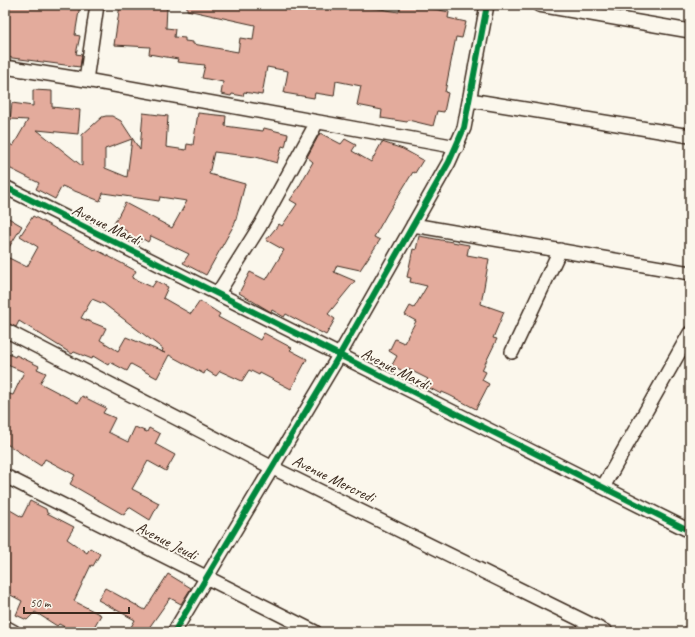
<svg xmlns="http://www.w3.org/2000/svg" width="695" height="637" viewBox="0 0 695 637" font-family="Caveat,sans-serif">
  <style>
    .building { fill: #e3ab9c; stroke: #3b2a1e; fill-rule: evenodd }
    .lines { fill: none; stroke-linecap: round; stroke-linejoin: round }
    .street-casing { stroke: #3b2a1e; stroke-width: 16 }
    .street { stroke: #fbf7ec; stroke-width: 13 }
    .cycleway-casing { stroke: #fbf7ec; stroke-width: 8 }
    .cycleway { stroke: #00873e; stroke-width: 6 }
    .labels { text-anchor: middle; stroke-width: 4; stroke-linejoin: round; paint-order: stroke }
    .street-label { font-size: 16px; fill: #3b2a1e; stroke: #fbf7ec }
  </style>
  <rect width="100%" height="100%" fill="#fbf7ec"/>
  <filter id="ink" filterUnits="userSpaceOnUse"><feTurbulence type="fractalNoise" baseFrequency=".025" numOctaves="2"/><feDisplacementMap in="SourceGraphic" scale="8" xChannelSelector="R" yChannelSelector="G"/><feConvolveMatrix kernelMatrix="1 2 1 2 8 2 1 2 1" color-interpolation-filters="sRGB"/></filter>
  <g filter="url(#ink)">
    <!-- building -->
    <path class="building" d="M10,5H80L75,35L80,36L76,54L82,55L80,67L5,57V12H8Z
      M120,5H165L167,6L166,28L175,29L174,37L185,38V41L193,42V44L238,52L240,38L253,40L255,25L187,10V5H355L399,12L401,5H415L449,12L448,18L466,22L462,38L456,37L445,92L448,93L444,112L437,111L433,126L408,120L407,122L381,118L382,110L357,105L361,86L336,81L334,96L315,93L314,98L284,93L288,71L267,67L262,95L244,92L243,96L232,94L231,96L221,94L223,82L202,78L205,65L177,62L178,59L149,54L150,47L114,45Z
      M33,90L52,91V107L80,110L78,134L37,130L82,166V135L102,117L106,116H112L121,121L140,150L143,113L168,116L166,147L186,150L187,144L193,145L198,113L226,116L225,126L263,131L264,128L288,134L285,147L282,146L277,163L256,157L214,152L209,174L245,184L235,223L206,275L183,263L189,254L151,236L148,242L143,239L141,242L126,235L128,232L114,224L125,203L172,228L187,201L160,197L159,201L103,193L100,201L62,186L55,199L36,189L39,183L5,166V141L13,146L28,120L10,119L12,103L33,106ZM132,139L127,177L105,168V149Z
      M320,133L341,144L345,139L356,145L352,151L371,162L382,142L403,149L423,160L415,173L413,172L387,214L374,237L380,240L360,270L337,265L334,272L355,281L328,314L335,319L326,335L286,314L284,317L272,310L271,312L239,293L250,272L266,280L284,250L266,240L279,224L282,226L297,204L290,200L297,190L313,162L307,157Z
      M5,216L22,226L5,254Z
      M33,216L94,250L95,249L136,271L132,278L152,287L156,281L168,287L163,298L191,314L200,301L220,314L218,317L260,340L264,333L292,348L290,350L307,359L291,389L260,373L259,375L249,370L242,381L220,371L216,376L206,370L204,374L169,355L157,378L131,364L127,371L110,362L108,365L93,356L92,359L74,352L72,354L19,321L16,327L5,322V256L27,267L38,247L20,236ZM92,299L104,304L163,349L162,352L165,353L126,337L118,351L100,340L106,328L81,318Z
      M419,236L469,245L467,255L489,259L481,304L504,312L493,338L497,339L482,370L486,372L482,380L489,384L476,409L449,395L442,392L441,394L424,385L428,379L408,369L406,373L392,365L397,356L389,351L395,339L404,343L416,321L405,315L410,306L414,308L427,286L410,282L411,278L407,277L413,249L416,250Z
      M5,352L15,357L16,355L39,366L37,369L46,373L40,383L78,403L82,396L106,408L103,413L115,418L108,432L128,442L135,427L147,432L149,428L160,434L155,444L175,455L166,471L148,461L132,489L159,503L150,520L129,507L124,515L70,484L75,475L45,459L41,466L5,443V393L13,395L24,372L5,364Z
      M30,501L46,509L47,513L74,527L67,539L87,553L90,548L100,554L93,566L91,565L74,601L101,615L91,632H74L59,624L57,626L35,612L27,620L16,615L22,601L5,592V507L22,517Z
      M168,574L191,588L181,604L170,598L146,632H128L135,620L98,600L105,588L145,610Z"/>
    <g class="lines">
      <defs>
        <path id="street" d="M539,5L690,31
          M5,67L86,80L457,147
          M86,80L97,5
          M470,100L690,136
          M5,187L690,531
          M413,225L690,273
          M218,293L260,226L317,122
          M5,330L273,468L606,632
          M512,352L560,250
          M5,476L315,632
          M603,487L690,333
          M5,627L14,632
          M174,632L340,354L449,162L464,128L487,5"/>
      </defs>
      <!-- street casing -->
      <use href="#street" class="street-casing"/>
      <!-- street -->
      <use href="#street" class="street"/>
      <defs>
        <path id="cycleway" d="M5,187L690,531
          M174,632L340,354L449,162L464,128L487,5"/>
      </defs>
      <!-- cycleway casing -->
      <use href="#cycleway" class="cycleway-casing"/>
      <!-- cycleway -->
      <use href="#cycleway" class="cycleway"/>
    </g>
  </g>
  <g class="labels">
    <!-- street labels -->
    <g class="street-label">
      <text transform="translate(107 224) rotate(26)" y="6">Avenue Mardi</text>
      <text transform="translate(396 368) rotate(27)" y="6">Avenue Mardi</text>
      <text transform="translate(334 478) rotate(26)" y="6">Avenue Mercredi</text>
      <text transform="translate(167 540) rotate(27)" y="6">Avenue Jeudi</text>
    </g>
  </g>
  <!-- margin -->
  <rect width="695" height="637" fill="none" stroke="#fbf7ec" stroke-width="20"/>
  <rect x="10" y="10" width="675" height="617" fill="none" stroke="#3b2a1e" stroke-width="1.5" filter="url(#ink)"/>
  <!-- scale -->
  <path d="M24 607v6h105v-6" fill="none" stroke="#3b2a1e" stroke-width="2"/>
  <text x="30" y="607" font-size="12" fill="#3b2a1e" stroke="#fbf7ec" stroke-width="3" paint-order="stroke">50 m</text>
</svg>
